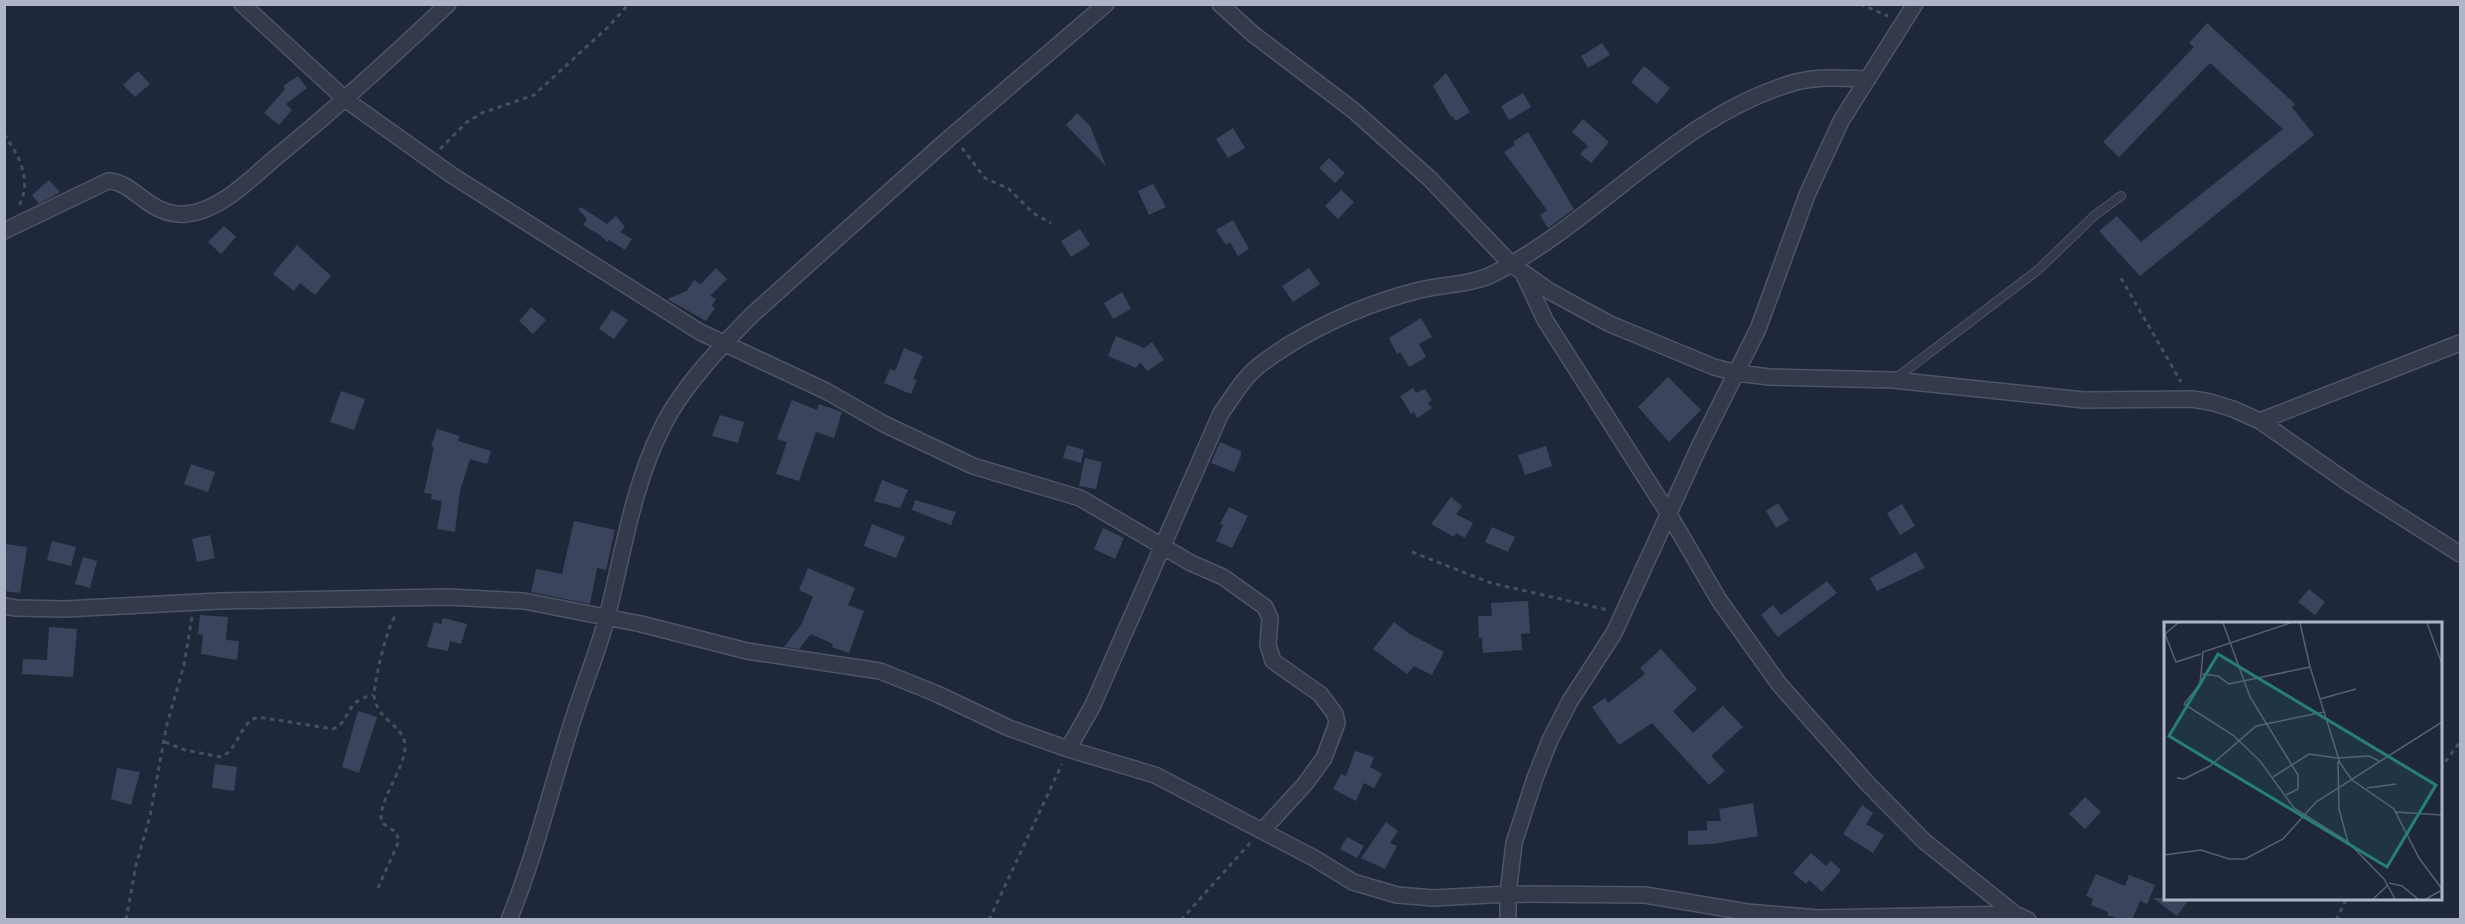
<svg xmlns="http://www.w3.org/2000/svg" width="2465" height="924" viewBox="0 0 2465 924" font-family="Inter,sans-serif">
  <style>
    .building { fill: #3b445c }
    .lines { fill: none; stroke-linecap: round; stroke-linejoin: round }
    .service-casing { stroke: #4e5566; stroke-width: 10 }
    .minor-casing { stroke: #4e5566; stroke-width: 18 }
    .path { stroke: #3f535a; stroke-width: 3; stroke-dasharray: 4.5 4.5; stroke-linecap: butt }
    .service { stroke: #333a4c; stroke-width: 8 }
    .minor { stroke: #333a4c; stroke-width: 15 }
    .inset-road { fill: none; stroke: #586073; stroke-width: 1.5 }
    .view { fill: #277f7c; fill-opacity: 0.15; stroke: #277f7c; stroke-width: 3 }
    .inset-edge { fill: none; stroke: #aeb5c8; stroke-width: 3 }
  </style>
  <rect width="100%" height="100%" fill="#1f283b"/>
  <!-- building -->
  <path class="building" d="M2207,23L2295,104L2292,107L2314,135L2140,276L2099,231L2117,216L2141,242L2283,129L2210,63L2119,157L2103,142L2194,47L2189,43Z
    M1602,43L1610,55L1588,68L1581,56Z
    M1644,66L1670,88L1657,104L1631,82Z
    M138,71L150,84L135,97L123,85Z
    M1446,73L1470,112L1456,121L1452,116L1451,117L1433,86Z
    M298,76L307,88L286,104L292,110L279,125L264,113L285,89L283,86Z
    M1523,93L1531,107L1509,120L1501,106Z
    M1077,113L1090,126L1106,166L1066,125Z
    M1583,119L1609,142L1591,163L1580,154L1588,146L1572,132Z
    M1233,128L1245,148L1228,158L1216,139Z
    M1528,132L1574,209L1548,228L1540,215L1547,210L1504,152L1515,145L1513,142Z
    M1329,158L1345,173L1335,183L1319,168Z
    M49,180L60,192L39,204L32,195Z
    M1153,184L1166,207L1149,215L1138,191Z
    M1341,190L1354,202L1338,219L1325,206Z
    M581,207L607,224L616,216L625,227L620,232L632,239L625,250L609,240L607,242L600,235L583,225L587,219L578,209Z
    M1233,220L1249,249L1238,256L1230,242L1226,245L1216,230Z
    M224,226L236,237L221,254L208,242Z
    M1080,229L1090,245L1071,257L1061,241Z
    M297,245L331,276L315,295L300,283L294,291L273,274Z
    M716,268L727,279L710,296L716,299L711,306L715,308L706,321L667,299L687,291L694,280L701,284Z
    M1309,268L1320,284L1293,302L1282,286Z
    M1122,292L1131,309L1113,319L1104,303Z
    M531,307L546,320L533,334L519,321Z
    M612,310L628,320L614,339L599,329Z
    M1421,318L1432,337L1419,344L1426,357L1409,367L1400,352L1397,354L1389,338Z
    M1116,336L1144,348L1152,342L1164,360L1147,371L1140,362L1136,368L1108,356Z
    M904,348L923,356L913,379L917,380L911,394L884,383L890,369L895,371Z
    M1668,377L1701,410L1669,442L1638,407Z
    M1413,388L1416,393L1425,389L1432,400L1428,403L1432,408L1417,418L1414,412L1411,414L1400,396Z
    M341,391L365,399L354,430L330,422Z
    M792,400L817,410L819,404L842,412L834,438L816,432L799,481L776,474L787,442L777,439Z
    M720,415L744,422L738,443L712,436Z
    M437,429L460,436L458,441L491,451L487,464L470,459L460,491L455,532L437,529L442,501L431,499L432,494L424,493L434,447L431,446Z
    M1220,442L1241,451V456L1234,472L1211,463Z
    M1067,445L1084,450L1081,463L1063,458Z
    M1546,446L1552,466L1525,475L1518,455Z
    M1085,458L1102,462L1096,489L1079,486Z
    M191,464L215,472L208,492L184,484Z
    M882,480L908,490L900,508L874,501Z
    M1451,497L1462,506L1456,514L1473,523L1465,538L1456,533L1454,537L1431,524Z
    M915,500L956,512L951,525L912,510Z
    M1778,503L1789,520L1776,528L1766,511Z
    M1902,504L1915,526L1900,535L1887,513Z
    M1229,507L1248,516L1232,548L1216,541L1223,525L1220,524Z
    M574,521L615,530L606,570L597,568L590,604L531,592L536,569L562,574Z
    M872,524L905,537L896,558L864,546Z
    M1492,527L1515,537L1508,552L1485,542Z
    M1103,528L1124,538L1115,559L1094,549Z
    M210,535L215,558L197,562L192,539Z
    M52,541L76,547L71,566L47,560Z
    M4,544L27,547L20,593L4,591Z
    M1916,552L1925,568L1877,591L1870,578Z
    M83,557L97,561L90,588L75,584Z
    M808,568L855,588L848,605L864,611L849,653L832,647L833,644L811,634L799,649L784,647L801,625L813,597L799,590Z
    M1827,581L1837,593L1778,637L1761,615L1773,605L1781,615Z
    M2309,589L2325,602L2315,615L2298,602Z
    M1528,601L1530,633L1521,634L1522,650L1483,653L1482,638H1479L1478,616H1492L1491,603Z
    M200,615L228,617L226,640L239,641L237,660L201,654L203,635L198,634Z
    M443,618L467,624L461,644L450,641L448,651L427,647L434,622L441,624Z
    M1394,622L1408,633L1444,652L1432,675L1414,666L1407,674L1373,649Z
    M49,627L77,629L73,677L22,674L23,659L47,660Z
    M1661,649L1697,689L1673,711L1693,733L1723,706L1743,727L1711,756L1725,771L1709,785L1652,723L1619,745L1592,707L1605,698L1608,703L1645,674L1640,668Z
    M358,711L377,717L359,773L342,767Z
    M1355,751L1374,757L1370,767L1382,774L1374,788L1364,783L1356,801L1333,789L1341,774L1346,776Z
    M215,764L237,767L234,791L212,788Z
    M117,768L140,772L131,805L111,799Z
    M2085,797L2101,812L2085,829L2069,814Z
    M1753,803L1758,836L1713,844L1688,845V831L1707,830V821H1721L1719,809Z
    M1862,805L1873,813L1866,824L1884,835L1873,853L1843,834Z
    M1386,822L1398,831L1390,843L1397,846L1385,869L1361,858Z
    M1347,837L1364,846L1357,858L1340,849Z
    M1811,853L1826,866L1831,861L1841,870L1822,892L1809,880L1806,884L1793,873Z
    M2096,874L2125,886L2129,875L2155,885L2147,904L2140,901L2132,920H2122L2107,915L2108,912L2091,905L2093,899L2086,896Z
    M2153,898H2190L2177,916Z"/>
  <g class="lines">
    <defs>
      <path id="service" d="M1895,379L2038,270L2095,215L2121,196"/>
      <path id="minor" d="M242,4L346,100L453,176L700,332L826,391L884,424L973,466L1080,498L1191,563L1223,577L1265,607L1270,618L1268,645L1273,661L1320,694L1335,714L1337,723L1324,758L1305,784L1262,831
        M1220,4L1253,34L1353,110L1430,179L1511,264L1551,292L1610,324L1714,367L1737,373L1770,377L1893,380L2084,400L2192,399L2210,402L2233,409L2260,421L2353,486L2460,554
        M4,231L108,181C134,181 149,217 186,214C222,211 254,175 281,153C339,106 393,56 448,4
        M1523,273L1545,320L1670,516L1719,600L1779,684L1867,783L1924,841L2015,914L2028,920
        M2260,421L2460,343
        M4,606L16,608L65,609L219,601L448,597L524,601L641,624L747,651L880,671L935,693L1009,728L1068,749L1155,775L1314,858L1353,882L1397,895L1434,898L1508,894L1645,895L1747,912L1819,918L2015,914
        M1068,749L1092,707L1221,413C1230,401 1238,387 1248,376C1258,364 1274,355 1287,346C1329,320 1372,302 1420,290C1445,284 1472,285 1495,273C1600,219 1679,115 1796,82C1819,76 1844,78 1868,79
        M509,920C534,858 550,793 570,729C581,692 597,655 607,617C623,554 632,489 661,430C680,389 722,345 754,313L947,140L1106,4
        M1508,920V894L1514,843L1535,778L1550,740L1570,701L1614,633L1700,445L1758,329L1807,195L1841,121L1915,4"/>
    </defs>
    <!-- service casing -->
    <use href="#service" class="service-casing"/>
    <!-- minor casing -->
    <use href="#minor" class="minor-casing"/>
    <!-- path -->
    <path class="path" d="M1860,4L1888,16
      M4,134C20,157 32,180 19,206
      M962,148L985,178L1009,189L1033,213L1051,223
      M440,149L467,122L482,113L534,95L608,27L629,4
      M2121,278L2181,382
      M1412,552L1491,583L1608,610
      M165,742L185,750L221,757C239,749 239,723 258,717L333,729C352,721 343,701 373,695
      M2440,769L2460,742
      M378,888L399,841L396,832L382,823C376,803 404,771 405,748C406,729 386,723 378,708C376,704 374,699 374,694C376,675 386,630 396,614
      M126,920L136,865L150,816L167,724L184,665L192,617
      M989,920L1062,764
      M1181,920L1250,843
      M2336,920L2347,898"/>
    <!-- service -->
    <use href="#service" class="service"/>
    <!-- minor -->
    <use href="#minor" class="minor"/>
  </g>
  <!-- overview -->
  <g transform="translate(2164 622)">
    <rect width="278" height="278" fill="#1f283b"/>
    <path class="inset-road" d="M14,1L1,12L12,40L37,32M59,1L86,75L134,153V167L122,173M126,1L39,30L36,62L20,82L69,113L96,139L130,186L184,220M136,1L146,45L176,141L188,158L230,187L255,236L278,267M263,1L278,42M38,52L54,54L65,62L146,45M156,77L192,67M174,139L175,187L184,220L220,257L231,277M109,155L145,132L173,136L205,134L215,139M13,156L20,157L46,144L92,104L160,90M203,166L232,162M232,190L278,193M0,233L37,228L65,237H81L119,217L152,180L278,100M225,261L238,264L254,277M209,277L224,263M262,277L278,268"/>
    <path class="view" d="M54,32L272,163L223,245L5,114Z"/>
    <rect width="278" height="278" class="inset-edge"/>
  </g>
  <!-- border -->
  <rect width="2465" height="924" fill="none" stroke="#aeb5c8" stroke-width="12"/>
</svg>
